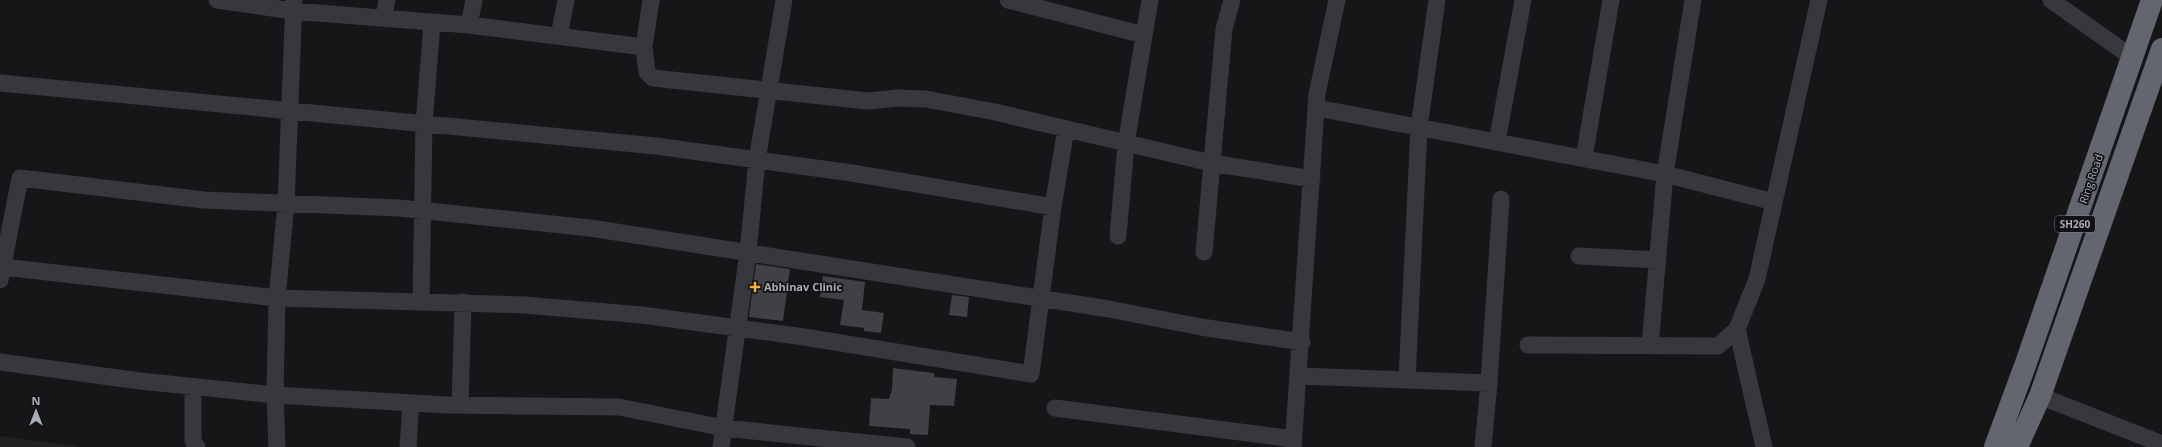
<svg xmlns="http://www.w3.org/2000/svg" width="2162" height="447" viewBox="0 0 2162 447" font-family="'Open Sans',sans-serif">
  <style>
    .built { fill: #222225 }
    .building { fill: #404145 }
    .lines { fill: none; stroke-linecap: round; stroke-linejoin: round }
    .street { stroke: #37383d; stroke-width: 17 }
    .highway { stroke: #63666e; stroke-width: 22 }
    .poi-dot { fill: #f2b134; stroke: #111113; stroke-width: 1.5 }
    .labels { text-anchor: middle; stroke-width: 3.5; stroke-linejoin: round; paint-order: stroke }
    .shield { fill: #111113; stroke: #7b7e86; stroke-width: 1 }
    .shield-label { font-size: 10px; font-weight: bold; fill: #a8adb8 }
    .street-label { font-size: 11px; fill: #a8adb8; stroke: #111113 }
    .poi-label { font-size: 11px; font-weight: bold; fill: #a8adb8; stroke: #111113; text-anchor: start }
  </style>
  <rect width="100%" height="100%" fill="#161618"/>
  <!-- built -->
  <path class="built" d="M0,436L83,447H0Z"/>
  <!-- building -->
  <path class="building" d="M756,264L790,269L783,321L749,317Z
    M823,276L865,282L862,310L884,313L881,333L864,331V328L840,325L844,300L820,297Z
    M952,295L969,297L967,317L949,315Z
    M893,368L934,373V377L957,379L954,406L930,405L928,435L910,434V429L869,426L871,398L889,399L892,389Z"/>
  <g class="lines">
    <!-- street -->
    <path class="street" d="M217,0L293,11L469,25L644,47L651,0
      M1008,0L1144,35
      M2051,0L2133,58
      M384,17L387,0
      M469,25L474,0
      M559,36L566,0
      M644,47L647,72L653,78L868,101L898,98L926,99L995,112L1211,163L1312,179
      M0,83L656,146L852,173L1053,207
      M1317,108L1665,174L1693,0
      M1497,142L1523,0
      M1584,158L1611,0
      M1118,236L1126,144L1150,0
      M1204,252L1224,29L1232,0
      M1579,256L1658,260
      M3,267L277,298L524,305L642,315L804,337L1031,374L1053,207L1066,129
      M0,280L20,178L204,200L399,208L590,228L1109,309L1201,327L1302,342
      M421,301L424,124L432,23
      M1737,329L1764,447
      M1528,345L1718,346L1737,329L1757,279L1819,0
      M1650,346L1665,174L1774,202
      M0,362L140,381L275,395L447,405L619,407L724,428L907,447
      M1299,376L1489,383L1483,447
      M1407,380L1419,127L1437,0
      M1489,383L1501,199
      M193,387V441L197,447
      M2040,396L2162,444
      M460,405L463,302
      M1055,408L1294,439
      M277,447L275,395L277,298L286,204L294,0
      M408,447L411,403
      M721,447L748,252L757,160L784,0
      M1293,447L1317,94L1337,0"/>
    <!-- highway -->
    <path class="highway" d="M1995,447L2026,363L2152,0
      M2017,447L2040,396L2162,49"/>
  </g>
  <!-- markers -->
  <path class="poi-dot" d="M753 281h4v4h4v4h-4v4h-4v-4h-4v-4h4z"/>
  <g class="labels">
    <!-- shield labels -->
    <rect class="shield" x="2055" y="216" width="40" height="16" rx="3"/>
    <g class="shield-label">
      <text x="2075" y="228">SH260</text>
    </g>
    <!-- street labels -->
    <g class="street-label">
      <text transform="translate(2091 179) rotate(-71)" y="4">Ring Road</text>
    </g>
    <!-- poi labels -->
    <g class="poi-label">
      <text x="764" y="291">Abhinav Clinic</text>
    </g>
  </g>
  <!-- north arrow -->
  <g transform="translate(36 411)" stroke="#111113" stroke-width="3" paint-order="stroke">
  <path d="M0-3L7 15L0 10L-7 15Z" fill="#a8adb8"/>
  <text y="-6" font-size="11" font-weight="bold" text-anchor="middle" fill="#a8adb8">N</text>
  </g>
</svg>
